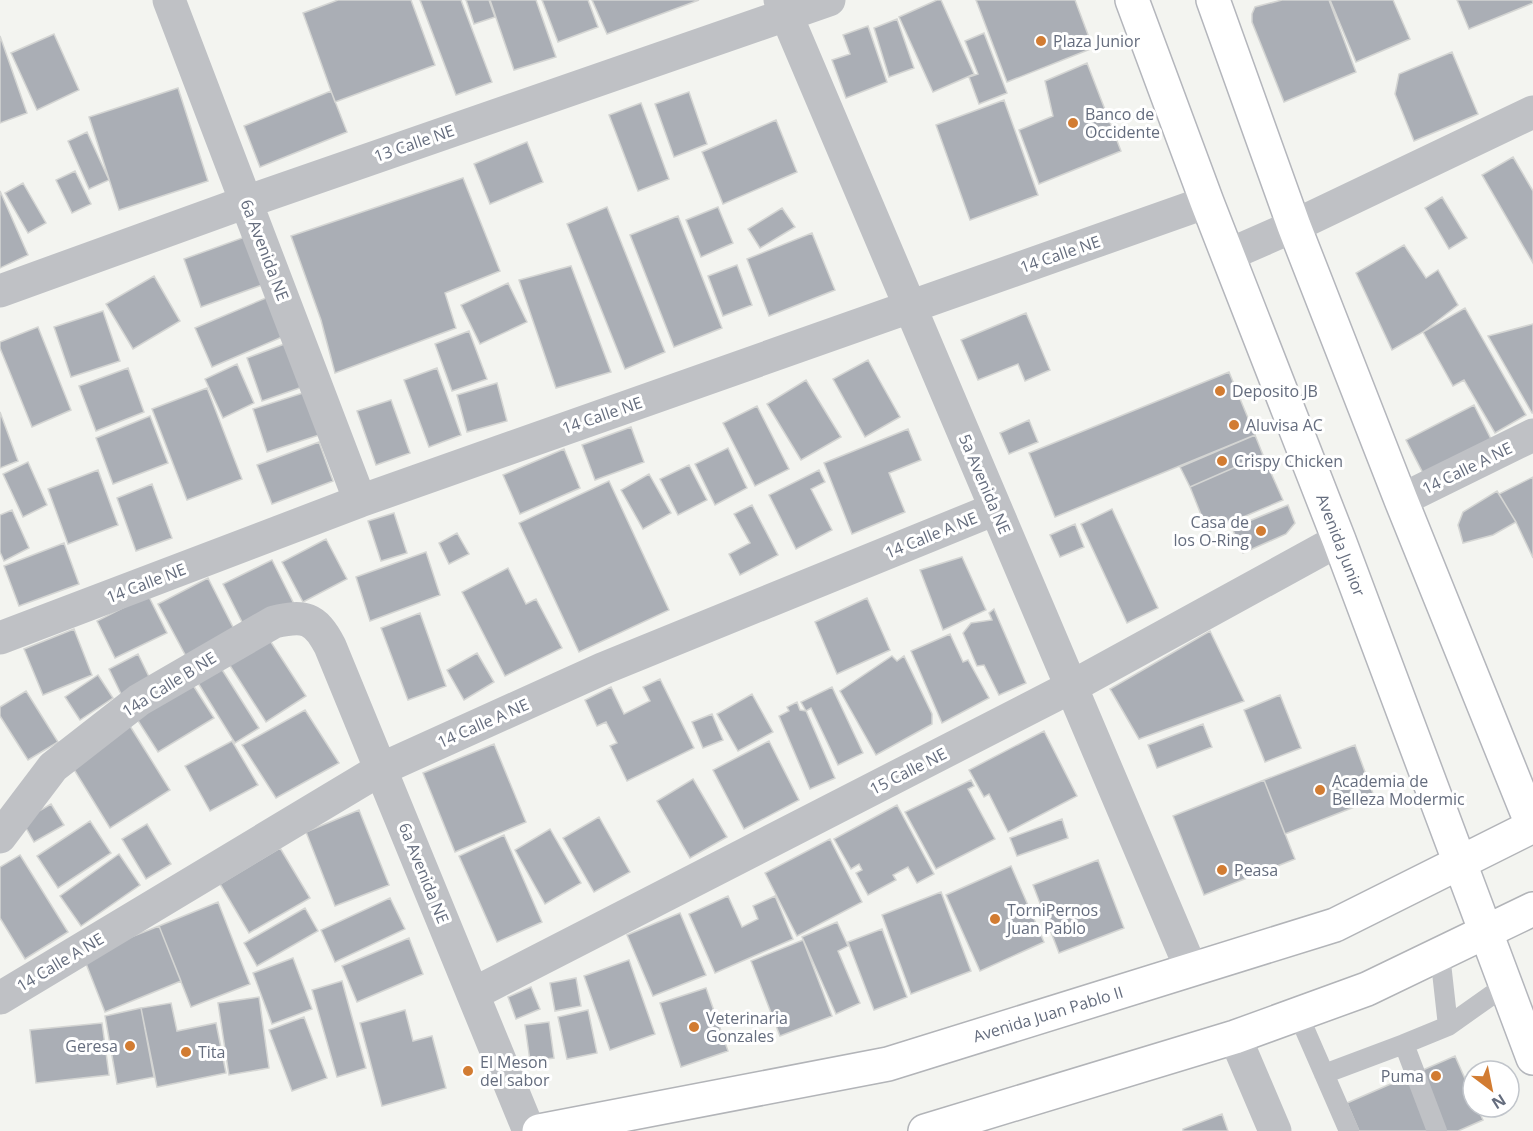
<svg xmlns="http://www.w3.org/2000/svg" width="1533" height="1131" viewBox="0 0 1533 1131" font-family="'Open Sans',sans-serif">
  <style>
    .building { fill: #aaaeb5; stroke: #d4d5d3; stroke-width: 1.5 }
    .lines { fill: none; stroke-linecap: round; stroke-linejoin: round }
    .secondary-casing { stroke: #b4b6bc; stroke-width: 36 }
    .trunk-casing { stroke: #b2b4b8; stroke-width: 36 }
    .service { stroke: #bfc1c5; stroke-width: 20 }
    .minor { stroke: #bfc1c5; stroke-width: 33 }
    .secondary { stroke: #fff; stroke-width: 33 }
    .trunk { stroke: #fff; stroke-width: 33 }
    .poi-dot { fill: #d27c32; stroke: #fff; stroke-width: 2 }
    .labels { text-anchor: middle; stroke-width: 6; stroke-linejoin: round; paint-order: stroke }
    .poi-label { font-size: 16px; fill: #656d7e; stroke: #fff; text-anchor: start }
    .street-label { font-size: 16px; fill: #656d7e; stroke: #fff }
  </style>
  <rect width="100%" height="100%" fill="#f3f4f0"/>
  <!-- building -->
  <path class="building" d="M338,0H411L435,65L335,102L303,13Z
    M420,0H461L492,82L456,95Z
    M466,0H489L495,17L474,24Z
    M490,0H536L556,57L514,70Z
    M542,0H588L598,27L558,42Z
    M592,0H699L607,34Z
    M937,0H941L974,74L933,92L899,17Z
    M976,0H1075L1093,48L1007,82Z
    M1282,0H1329L1356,72L1284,102L1252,22V14L1255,7Z
    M1330,0H1393L1410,39L1356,62Z
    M1457,0H1532L1533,3L1469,29Z
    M897,19L914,68L889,77L874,28Z
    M868,26L887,82L846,98L832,60L850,54L843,35Z
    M984,33L1007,93L979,104L969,77L978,74L965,41Z
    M54,34L79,90L37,110L11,53Z
    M0,36L27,113L0,123Z
    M1452,52L1478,114L1414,141L1395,94L1399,74Z
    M1087,63L1121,151L1039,184L1019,130L1053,116L1045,81Z
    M178,88L208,181L119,210L89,117Z
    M331,91L347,132L260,167L244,126Z
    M689,92L707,144L674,157L655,104Z
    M1004,100L1038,195L970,220L936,125Z
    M641,103L669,179L638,191L609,115Z
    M776,120L797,172L723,204L702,152Z
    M87,132L109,180L89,189L68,141Z
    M527,142L543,182L490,204L474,164Z
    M1513,157L1533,191V263L1482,175Z
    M75,171L91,204L72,213L56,180Z
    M463,178L500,271L445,293L456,328L335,373L321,320L291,236Z
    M23,183L46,223L28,233L5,193Z
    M0,191L28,255L0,268Z
    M1442,197L1467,238L1449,249L1425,208Z
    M607,207L665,352L625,369L567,224Z
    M718,207L733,243L701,257L686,220Z
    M782,208L795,227L760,248L748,229Z
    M678,216L722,328L674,347L630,235Z
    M256,233L273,281L201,307L184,259Z
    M812,233L835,290L769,316L747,259Z
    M1404,245L1426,278L1438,270L1458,305L1423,332L1392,350L1356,273Z
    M737,265L752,305L723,316L708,276Z
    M571,266L611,372L556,388L519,280Z
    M154,276L180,321L133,349L106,304Z
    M508,283L527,322L480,344L461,305Z
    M273,295L289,334L212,367L195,328Z
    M1465,308L1526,415L1495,433L1464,380L1453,386L1423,332Z
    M103,311L120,361L71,377L54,327Z
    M1026,313L1050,370L1025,381L1018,364L978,380L961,340Z
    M1533,324V413H1532L1488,336Z
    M38,327L71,410L32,427L0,348V342Z
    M469,331L487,379L452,391L435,344Z
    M295,340L311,384L262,401L247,358Z
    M868,360L900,417L865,437L833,379Z
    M237,364L254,403L223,418L205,379Z
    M128,368L144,412L96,431L79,386Z
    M437,368L461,435L429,447L404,380Z
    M1229,372L1255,435L1055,517L1029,453Z
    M806,380L841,437L801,460L767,404Z
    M497,383L507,421L467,432L457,395Z
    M207,388L242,479L187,500L152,409Z
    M306,392L319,435L267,452L253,409Z
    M391,400L410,453L376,465L357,411Z
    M1474,405L1493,443L1425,477L1406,440Z
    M757,406L789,469L755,486L723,423Z
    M0,412L18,461L0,468Z
    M150,416L168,463L113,484L96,438Z
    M1029,420L1038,442L1009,454L1000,433Z
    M631,427L644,462L595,480L582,445Z
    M908,429L921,460L889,473L905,512L852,534L824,463Z
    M1255,435L1263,455L1190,487L1180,467Z
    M319,442L333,481L272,504L257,465Z
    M728,448L747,488L715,505L695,464Z
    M564,449L580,488L520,514L503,475Z
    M1263,455L1283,500L1208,532L1190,487Z
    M28,462L47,505L23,517L3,474Z
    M689,465L707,500L678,515L660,479Z
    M98,470L118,525L68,544L48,489Z
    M819,470L825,482L811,489L832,530L796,549L769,495Z
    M649,474L671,513L643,529L621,490Z
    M1533,477V558L1516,522L1499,494Z
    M609,481L669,610L579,652L519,523Z
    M152,484L172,538L136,551L117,498Z
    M1497,491L1516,522L1493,535L1463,543L1458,525L1463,512Z
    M752,505L778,555L740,575L729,554L750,543L734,514Z
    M1288,505L1295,523L1286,534L1243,553L1232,528Z
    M1112,509L1158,608L1127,623L1081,524Z
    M12,510L29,548L4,561L0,552V515Z
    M394,513L407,553L381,561L368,521Z
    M1075,524L1084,547L1060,557L1050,535Z
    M457,533L469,554L449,564L439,543Z
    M326,539L347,579L303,602L282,562Z
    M64,543L79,584L19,606L4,566Z
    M426,552L440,595L370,621L356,577Z
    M962,557L986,610L943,630L920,570Z
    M272,560L295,606L246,630L223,584Z
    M508,568L526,604L536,599L562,648L505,676L462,592Z
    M208,578L237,635L188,660L158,604Z
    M148,595L167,633L115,658L97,621Z
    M867,598L890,650L837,674L815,622Z
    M994,609L1026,683L999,695L984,665L977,666L963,633L971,623L992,620L989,613Z
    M420,613L446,686L408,700L381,628Z
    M74,629L92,675L43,695L24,649Z
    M1210,631L1244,701L1139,739L1110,689Z
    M950,634L963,662L968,660L989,698L942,723L911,651Z
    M267,636L306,696L266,722L227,661Z
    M477,653L494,682L464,700L447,670Z
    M138,654L152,683L123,698L109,669Z
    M892,656L897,661L904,656L932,714V724L876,755L840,691Z
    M221,668L259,728L235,743L198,683Z
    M98,675L113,698L80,720L65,697Z
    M660,679L694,748L627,781L610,746L617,743L606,722L597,726L585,700L611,687L624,714L650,701L643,687Z
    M191,682L214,718L158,752L135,716Z
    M832,687L863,753L838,765L811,708L806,711L801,702Z
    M26,691L58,742L28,760L0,716V707Z
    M752,694L773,732L738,751L717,714Z
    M1280,695L1301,748L1265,762L1244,710Z
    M797,702L800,710L806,711L835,778L810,789L779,716L789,711L787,707Z
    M305,710L339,763L276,798L242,745Z
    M712,714L723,740L703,748L692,722Z
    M1203,724L1212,747L1157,768L1148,745Z
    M130,726L170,790L110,828L70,763Z
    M1044,731L1077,796L1008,832L989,794L984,797L969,770Z
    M232,741L258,785L210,811L185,766Z
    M769,741L799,800L744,829L713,770Z
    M494,744L526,822L455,852L423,773Z
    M1355,745L1375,799L1285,834L1264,780Z
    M693,779L727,837L690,858L657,801Z
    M971,780L974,786L968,789L995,839L936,869L905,812Z
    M1264,780L1295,859L1204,895L1173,816Z
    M51,804L64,825L34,842L22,821Z
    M897,805L934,874L917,883L908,867L893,875L896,880L868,895L856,873L862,870L859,864L851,869L834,839Z
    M359,810L389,885L335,906L306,832Z
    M599,817L630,872L594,892L563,838Z
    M1062,819L1068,838L1017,856L1010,838Z
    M90,821L111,853L58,888L37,856Z
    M147,824L171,864L146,879L122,839Z
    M550,829L581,883L545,904L515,850Z
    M504,835L542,922L497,942L459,856Z
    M830,839L862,902L797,936L765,873Z
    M280,848L310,898L249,933L220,884Z
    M119,854L140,885L81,926L60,896Z
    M20,855L68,932L25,959L0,918V867Z
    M1098,860L1124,928L1059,953L1033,885Z
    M1011,866L1044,942L980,971L946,895Z
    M941,892L971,971L911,994L882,915Z
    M728,896L742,927L758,919L753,906L775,896L793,939L715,973L689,914Z
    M390,898L405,929L335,962L321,930Z
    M218,902L250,984L191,1007L159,926Z
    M305,908L318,931L257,966L244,943Z
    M680,913L706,975L653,996L627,935Z
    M837,922L848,946L838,951L860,1003L836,1014L802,937Z
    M159,926L181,981L105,1012L83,956Z
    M882,929L907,997L874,1010L848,942Z
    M409,938L423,974L357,1002L342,966Z
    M803,940L832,1016L780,1036L751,961Z
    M293,958L312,1009L272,1024L253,973Z
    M629,960L655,1034L610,1050L584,976Z
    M576,978L581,1006L555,1011L550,983Z
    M342,981L366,1068L337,1077L312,990Z
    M531,987L540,1009L516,1019L508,997Z
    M706,988L728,1051L681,1067L660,1003Z
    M259,997L269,1068L229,1075L218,1003Z
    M171,1003L177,1031L216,1023L226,1073L157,1087L141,1008Z
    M141,1008L154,1077L117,1084L105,1016Z
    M405,1010L413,1041L432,1036L446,1088L382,1106L360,1023Z
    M588,1010L597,1053L567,1059L558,1017Z
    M304,1017L327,1078L292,1091L269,1030Z
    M549,1022L554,1058L530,1061L525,1025Z
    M102,1023L109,1075L36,1083L30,1030Z
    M1455,1056L1473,1097V1107H1477L1483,1120L1458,1131H1359L1347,1103Z
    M1222,1114L1228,1131H1183V1129Z"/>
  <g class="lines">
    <defs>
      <path id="secondary" d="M1132,0L1207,202L1339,540L1533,1058
        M1213,0L1294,226L1401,500L1533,827"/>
      <path id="trunk" d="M539,1131L888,1064L1335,925L1533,826
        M925,1131L1235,1037L1367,989L1533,909"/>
    </defs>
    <!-- secondary casing -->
    <use href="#secondary" class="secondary-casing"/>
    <!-- trunk casing -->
    <use href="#trunk" class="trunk-casing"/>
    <!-- service -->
    <path class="service" d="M1440,954L1448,1026
      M1298,1014L1349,1131
      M1324,1074L1404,1044
      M1437,1131L1404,1044L1448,1026L1506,985"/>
    <!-- minor -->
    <path class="minor" d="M169,0L360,501
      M780,0L1191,969
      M1228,255L1294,226L1533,112
      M0,291L246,202L829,0
      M1401,500L1533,435
      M0,638L360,501L1207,202
      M0,837L53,767L139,700L274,622C304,615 315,617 330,646L529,1131
      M473,994L1071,687L1339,540
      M0,998L381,769L602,669L995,509
      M1235,1037L1275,1131"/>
    <!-- secondary -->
    <use href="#secondary" class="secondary"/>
    <!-- trunk -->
    <use href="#trunk" class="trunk"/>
  </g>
  <!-- markers -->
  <g class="poi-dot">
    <circle cx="1041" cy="41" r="6"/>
    <circle cx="1073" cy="123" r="6"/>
    <circle cx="1220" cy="391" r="6"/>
    <circle cx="1234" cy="425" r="6"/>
    <circle cx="1222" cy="461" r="6"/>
    <circle cx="1261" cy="531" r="6"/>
    <circle cx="1320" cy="790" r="6"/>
    <circle cx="1222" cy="870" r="6"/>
    <circle cx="995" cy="919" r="6"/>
    <circle cx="694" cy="1027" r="6"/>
    <circle cx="130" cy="1046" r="6"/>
    <circle cx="186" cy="1052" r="6"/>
    <circle cx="468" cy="1071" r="6"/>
    <circle cx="1436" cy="1076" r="6"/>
  </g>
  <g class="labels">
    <!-- poi labels -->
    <g class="poi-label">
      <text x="1053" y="47">Plaza Junior</text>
      <text x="1085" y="120">Banco de<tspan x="1085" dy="18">Occidente</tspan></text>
      <text x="1232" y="397">Deposito JB</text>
      <text x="1246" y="431">Aluvisa AC</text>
      <text x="1234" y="467">Crispy Chicken</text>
      <text x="1249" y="528" text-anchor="end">Casa de<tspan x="1249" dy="18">los O-Ring</tspan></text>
      <text x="1332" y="787">Academia de<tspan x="1332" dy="18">Belleza Modermic</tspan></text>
      <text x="1234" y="876">Peasa</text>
      <text x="1007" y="916">TorniPernos<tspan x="1007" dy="18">Juan Pablo</tspan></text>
      <text x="706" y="1024">Veterinaria<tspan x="706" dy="18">Gonzales</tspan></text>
      <text x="118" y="1052" text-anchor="end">Geresa</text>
      <text x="198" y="1058">Tita</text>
      <text x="480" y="1068">El Meson<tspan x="480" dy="18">del sabor</tspan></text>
      <text x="1424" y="1082" text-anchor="end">Puma</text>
    </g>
    <!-- street labels -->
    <g class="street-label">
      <text transform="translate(414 143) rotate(-19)" y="6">13 Calle NE</text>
      <text transform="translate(265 250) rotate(69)" y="6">6a Avenida NE</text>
      <text transform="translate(1060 254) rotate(-19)" y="6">14 Calle NE</text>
      <text transform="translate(602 415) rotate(-19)" y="6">14 Calle NE</text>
      <text transform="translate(1467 468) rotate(-26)" y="6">14 Calle A NE</text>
      <text transform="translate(985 484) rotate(67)" y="6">5a Avenida NE</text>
      <text transform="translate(931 535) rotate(-22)" y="6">14 Calle A NE</text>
      <text transform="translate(1341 545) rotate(69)" y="6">Avenida Junior</text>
      <text transform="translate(146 583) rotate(-21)" y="6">14 Calle NE</text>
      <text transform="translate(169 684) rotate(-32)" y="6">14a Calle B NE</text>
      <text transform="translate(483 723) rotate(-24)" y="6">14 Calle A NE</text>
      <text transform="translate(908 771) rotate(-27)" y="6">15 Calle NE</text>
      <text transform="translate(424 873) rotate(68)" y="6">6a Avenida NE</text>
      <text transform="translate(60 962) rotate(-31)" y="6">14 Calle A NE</text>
      <text transform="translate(1048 1014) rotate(-17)" y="6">Avenida Juan Pablo II</text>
    </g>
  </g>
  <!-- north arrow -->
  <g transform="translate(1491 1089) rotate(148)"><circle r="28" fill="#ffffff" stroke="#c1c5cb" stroke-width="1.5"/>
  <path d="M0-4.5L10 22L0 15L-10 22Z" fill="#d27c32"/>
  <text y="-9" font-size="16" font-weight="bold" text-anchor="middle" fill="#656d7e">N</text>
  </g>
</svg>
